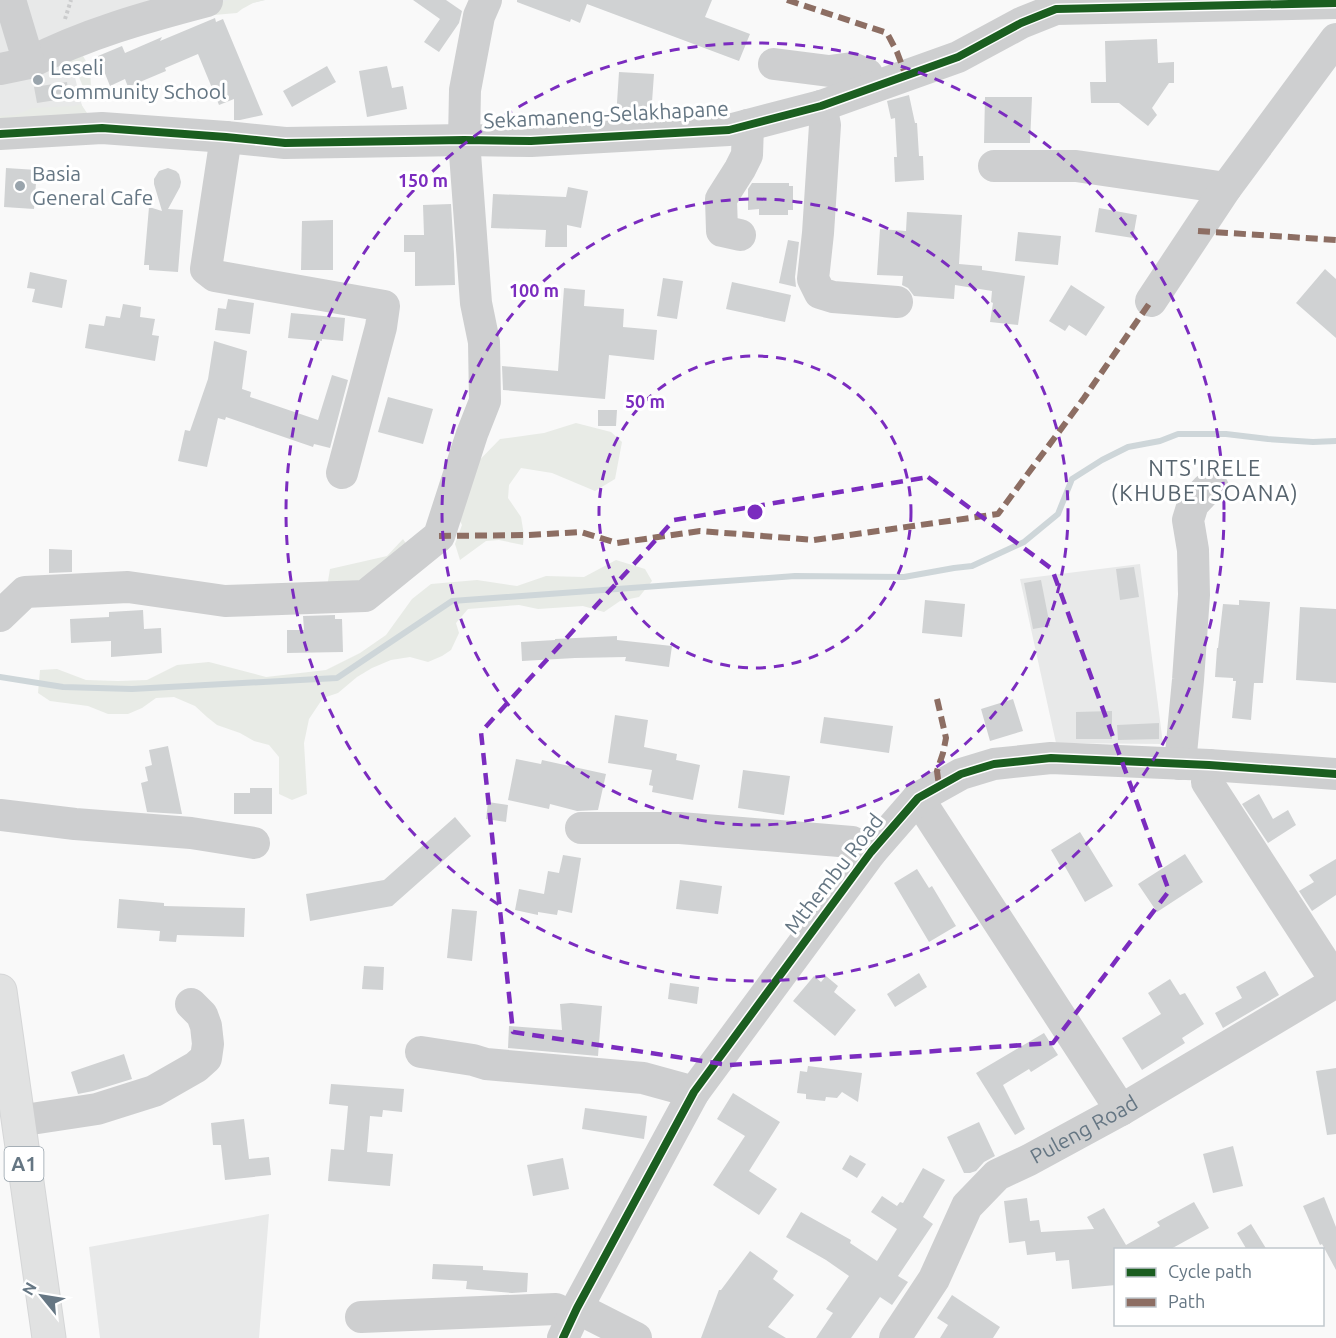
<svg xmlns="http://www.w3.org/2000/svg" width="1336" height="1338" viewBox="0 0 1336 1338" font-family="Ubuntu,sans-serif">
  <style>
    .built { fill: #e8e9e9 }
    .green { fill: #e8ebe6 }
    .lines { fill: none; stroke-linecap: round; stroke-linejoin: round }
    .stream { stroke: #ced6d9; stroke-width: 6 }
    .building { fill: #d0d2d3 }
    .major-casing { stroke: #d5d6d7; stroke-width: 35 }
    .path { stroke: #cbcccd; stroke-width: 4; stroke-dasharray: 3 3; stroke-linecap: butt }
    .minor { stroke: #cecfd0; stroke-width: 32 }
    .major { stroke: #e1e2e2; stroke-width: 33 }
    .quiet { stroke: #8d6e63; stroke-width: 6; stroke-dasharray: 12 6; stroke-linecap: butt }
    .cycleway-casing { stroke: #fff; stroke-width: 11 }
    .cycleway { stroke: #1b5e20; stroke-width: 8 }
    .marked { fill: none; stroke: #7b2cbf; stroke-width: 4.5; stroke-dasharray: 12 8; stroke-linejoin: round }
    .ring { fill: none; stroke: #7b2cbf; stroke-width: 3; stroke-dasharray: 10 8 }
    .poi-dot { fill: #99a4ac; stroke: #fff; stroke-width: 2 }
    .labels { text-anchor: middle; stroke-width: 6; stroke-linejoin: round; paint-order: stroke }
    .shield { fill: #fff; stroke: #939fa8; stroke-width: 1.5 }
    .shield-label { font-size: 20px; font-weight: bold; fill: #657683 }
    .poi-label { font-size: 21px; fill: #657683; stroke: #fff; text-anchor: start }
    .street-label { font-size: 21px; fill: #657683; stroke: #fff }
    .neighbourhood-label { font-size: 22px; letter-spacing: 1.5px; fill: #57646e; stroke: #fff }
    .centre { fill: #7b2cbf; stroke: #fff; stroke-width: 3 }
    .ring-label { font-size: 18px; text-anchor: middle; font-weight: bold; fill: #7b2cbf; stroke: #fff; stroke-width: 6; stroke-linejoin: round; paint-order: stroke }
  </style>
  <rect width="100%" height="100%" fill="#f9f9f9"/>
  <!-- built -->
  <path class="built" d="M0,0H265L196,15L70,57L83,110L0,122Z
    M1140,564L1163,744L1056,743L1020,579Z
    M269,1214L259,1338H100L89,1247Z"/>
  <!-- green -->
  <path class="green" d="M228,0H265L253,3L242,9L237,13L214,15L209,13L213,5Z
    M83,56C90,67 91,77 91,90L85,92C79,77 78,70 65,61Z
    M81,104L87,113L75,120L0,127V116L16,115L32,108L74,106Z
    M576,423L611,432L622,442L615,479L595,491L552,473L521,468L509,485L508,498L521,517L524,535L523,545L499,540L486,541L460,560L455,544L462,525L452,505L464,476L500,439L544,433Z
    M403,539L409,548L404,572L327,587L330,569L387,556Z
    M616,560L645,569L652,581L639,597L620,601L604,612L583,606L538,609L519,605L468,609L456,623L459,633L451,650L442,656L428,662L410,657L391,660L372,668L357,677L338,693L323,698L309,719L304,743L307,794L292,800L279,794V757L269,745L254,741L240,733L217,725L207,717L195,706L174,697L156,698L142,708L128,714H108L88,706L50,701L38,693L40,670L57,669L86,680L118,681L147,680L177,665L209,662L266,677L326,670L360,653L386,635L412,599L431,584L477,580L517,586L546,576L584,577Z"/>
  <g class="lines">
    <!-- stream -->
    <path class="stream" d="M0,677L63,687L132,689L337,678L452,601L795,576L904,577L954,568L972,566L1024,542L1058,514L1072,479L1102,460L1128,447L1160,441L1178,434H1226L1268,439L1313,442L1336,441"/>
  </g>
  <!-- building -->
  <path class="building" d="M413,0H446L462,11L459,23L439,52L424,42L440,19Z
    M517,0H712L705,17L750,34L739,61L587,4L580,23L571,19L570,22L517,2Z
    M215,18L216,22L223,19L263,115L240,120H234V99L219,105L198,54L165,68L166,71L128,87L125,79L110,86L98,56L122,46L125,53L162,37L160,41Z
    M1157,39L1158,63L1174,62V83H1169L1152,108L1157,115L1148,126L1119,103H1091L1090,82H1106L1105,41Z
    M327,66L336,82L292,107L283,91Z
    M387,66L392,88L403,86L407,109L367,117L359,71Z
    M619,72L654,74L651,116L616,118Z
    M67,82L69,98L37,103L34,87Z
    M909,95L915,123H917L919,156H923L924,180L895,182L894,157H897L895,118L891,119L887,101Z
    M985,97H1032L1030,143H984Z
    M6,168L37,170L34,209L4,207Z
    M168,168L176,171L179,174L181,182L180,187L168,209L183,210L178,272L149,270V265H144L149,207L162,211L154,184V179L159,171Z
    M752,183H789V186H793V210H788V215H759V209L748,210V189Z
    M568,187L588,191L581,228L567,225V247H545L546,230L491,228L493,194L566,197Z
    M451,204L454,254L455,285L415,286V252H404V235H424L423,205Z
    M1099,208L1137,215L1133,238L1095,232Z
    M907,212L962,215L959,264L982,266V270L1025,276L1018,325L990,322L993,303L991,302L992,291L955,285L954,299L914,296L908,288L902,285L903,276L877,275L880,229L906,231Z
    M333,220V270H301L302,221Z
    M1018,232L1061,236L1058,265L1015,261Z
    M788,240L799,242L795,277L796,287L779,283Z
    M1325,269L1336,279V338L1296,303Z
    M30,272L67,280L62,308L32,302L35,289L27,288Z
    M663,278L683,281L677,319L657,316Z
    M732,282L791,295L785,322L726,309Z
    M1071,285L1105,307L1086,336L1069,325L1065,331L1049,321Z
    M564,288L585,290L584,306L624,309L623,327L657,330L654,360L609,355L605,399L503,390L502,366L558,371Z
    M228,299L254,303L250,334L215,330L218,308L226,309Z
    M123,304L141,307L140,317L155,319L152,335L159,336L155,361L85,348L89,324L104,326L106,316L120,318Z
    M291,313L345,318L343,341L322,339V341L288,338Z
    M214,341L247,351L242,389L251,392L250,397L318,420L332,375L348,380L330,448L314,444L313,447L226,417L225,420L218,418L207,467L178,461L185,430L190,431L208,379Z
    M388,397L433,409L423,444L378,432Z
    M598,410H617L616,426H598Z
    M49,549L72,550V572L49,573Z
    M1134,567L1139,597L1120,600L1116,569Z
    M1041,580L1050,626L1033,629L1024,583Z
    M925,600L965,604L962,637L922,633Z
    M1239,600L1270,602L1263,683H1254L1251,720L1232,718L1236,681H1233V678L1215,677L1217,648H1218L1223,604L1239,605Z
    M1300,607L1336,609V683L1296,680Z
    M143,610L144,629L161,628L162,653L111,657V641L71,643L70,619L109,617V612Z
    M335,615V619H342L343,652L287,653V630H304L303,616Z
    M617,636V640L672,646L669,667L625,661L626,657L575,658L522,661L521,642L555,640V639Z
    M1013,699L1023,731L990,741L981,709Z
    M1112,711V739H1076V712Z
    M615,715L648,720L644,747L677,754L676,760L700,765L693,800L652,792L653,786L649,785L652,770L608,763Z
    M824,717L893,726L889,753L820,743Z
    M1159,723V739L1118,740L1117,725Z
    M168,746L182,814H180L147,812L141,783L148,781L145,767L152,765L149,750Z
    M516,759L541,764L542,760L606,774L598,810L577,811L550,804L549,809L508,800Z
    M743,770L790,776L784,815L738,808Z
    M250,788H272V814H234V793H250Z
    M1259,794L1273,819L1288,810L1296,825L1268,843L1242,804Z
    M488,802L508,805L506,822L486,819Z
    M455,817L471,836L392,906L310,921L306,894L384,880Z
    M1080,832L1113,886L1085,902L1064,865L1061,867L1051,850Z
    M1185,854L1203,882L1157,912L1138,884Z
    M563,855L581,858L572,913L558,910L557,915L538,912V915L515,910L519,889L544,894L548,871L559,873Z
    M1336,859V895L1312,911L1299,891L1314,882L1309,875Z
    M917,869L929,888L932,886L956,926L929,942L894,883Z
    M680,880L722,886L718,914L676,909Z
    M119,899L164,903V906L245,908L244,937L177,935L176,942L159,941L160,931L117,928Z
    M452,909L477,911L472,961L447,958Z
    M364,966L384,967L383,990L362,989Z
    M1265,971L1279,995L1223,1028L1215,1013L1242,998L1236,987Z
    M919,973L927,987L895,1007L887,994Z
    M814,976L821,982L826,976L838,986L834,992L856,1010L835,1036L793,1001Z
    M1170,979L1180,995L1185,993L1204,1024L1182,1038L1185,1043L1142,1070L1122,1038L1161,1014L1148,993Z
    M670,983L699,987L697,1004L668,999Z
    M571,1003L602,1006L598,1056L508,1048L509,1026L562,1030L560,1004Z
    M1044,1033L1058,1055L1031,1072L1029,1069L1003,1085L1025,1129L1015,1135L976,1073Z
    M124,1054L132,1079L93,1091L78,1094L71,1072Z
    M808,1066L862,1073L858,1102L842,1092L837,1098L826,1097L825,1101L806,1099V1094L797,1093L800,1071L807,1072Z
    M1336,1068V1134L1327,1135L1316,1071Z
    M331,1084L404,1089L402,1112L383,1110L382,1117L370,1116L367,1152L393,1154L390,1186L328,1181L331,1149L344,1150L348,1106L329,1104Z
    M733,1093L780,1122L749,1171L777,1189L759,1215L713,1185L745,1136L717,1119Z
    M585,1108L647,1116L644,1139L582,1129Z
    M244,1119L249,1159L269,1157L271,1175L225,1180L221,1145H213L211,1123Z
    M979,1122L995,1156L984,1162L976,1171L970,1173H964L947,1137Z
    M1233,1146L1243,1186L1213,1193L1203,1154Z
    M850,1155L866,1164L857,1178L842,1169Z
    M563,1158L569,1189L533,1196L527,1165Z
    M923,1168L945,1180L923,1217L933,1224L898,1276L908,1282L892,1305L880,1297L851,1338H816L833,1313L826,1309L849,1276L826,1260L786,1237L801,1212L851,1240L850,1243L877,1261L897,1229L871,1212L882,1196L897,1206L900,1202L903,1203Z
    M1324,1197L1336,1227V1270L1322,1244L1320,1245L1303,1206Z
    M1027,1198L1030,1221L1039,1220L1041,1232L1094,1229L1087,1217L1104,1208L1126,1245L1160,1226L1157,1222L1194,1202L1209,1228L1169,1250H1116V1285L1072,1289L1069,1260L1056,1261L1055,1252L1027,1255L1025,1241L1009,1243L1004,1201Z
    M1251,1224L1267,1250H1247L1237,1233Z
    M750,1251L778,1271L773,1279L794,1295L768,1327L786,1338H701L719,1290H721Z
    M433,1264L483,1266V1270L528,1273L527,1292L512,1293L466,1289L467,1281L432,1279Z
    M952,1295L1000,1327L993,1338H940L948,1325L937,1318Z"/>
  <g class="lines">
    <defs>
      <path id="major" d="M0,991L49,1338"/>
    </defs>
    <!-- major casing -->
    <use href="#major" class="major-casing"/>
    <!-- path -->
    <path class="path" d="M65,19L71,0"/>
    <!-- minor -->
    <g class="minor">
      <path d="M29,63C85,34 146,17 207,1"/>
      <path d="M774,64L829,71L852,68L867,74L873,87"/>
      <path d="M0,69L29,63L10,0"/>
      <path d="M821,106L825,125L818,233L813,279L820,293L833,297L897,302"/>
      <path d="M0,134L102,128L226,137L285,143L464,140L531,141L729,130L821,106L958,57L1021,23L1056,9L1336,3"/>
      <path d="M226,137L206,269L215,276L384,306L381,327L342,473"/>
      <path d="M994,166H1076L1226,188"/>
      <path d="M740,235L722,231L721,199L740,169L747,155L748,125"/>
      <path d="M1151,301L1226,188L1336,39"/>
      <path d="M0,616L25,592L128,587L225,601L365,596L439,536L472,434L485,401L484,342L476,303L464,140L465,90L479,16L486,0"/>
      <path d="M1180,764L1188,680L1194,595L1193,550L1188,520L1193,504L1207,489L1213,488"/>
      <path d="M1209,765L1207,782L1336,981"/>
      <path d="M918,798L1121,1110"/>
      <path d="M0,815L75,824L191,833L254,843"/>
      <path d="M581,828H680L852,842L871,852"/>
      <path d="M421,1052L473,1060L486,1064L643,1078L694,1092"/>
      <path d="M18,1121L97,1109L154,1091L196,1067L206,1058L208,1044L206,1026L202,1015L191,1004"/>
      <path d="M577,1308L636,1338"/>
      <path d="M361,1317L556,1309L572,1317"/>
      <path d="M563,1338L577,1308L694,1092L871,852L918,798L961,774L994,764L1051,758L1209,765L1336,774"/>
      <path id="s1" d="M895,1338L934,1279L967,1206L997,1175L1029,1160L1121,1110L1336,982"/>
    </g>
    <!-- major -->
    <use href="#major" class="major"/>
    <!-- quiet -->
    <path class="quiet" d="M787,0L887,33L897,52L906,76
      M1198,231L1336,240
      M439,536L529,535L581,532L617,543L700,531L814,540L998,514L1084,398L1151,301
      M937,699L946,738L943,753L937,771L939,786"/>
    <defs>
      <path id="cycleway" d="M0,134L102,128L226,137L285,143L464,140L531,141L729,130L821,106L958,57L1021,23L1056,9L1336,3
        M563,1338L577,1308L694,1092L871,852L918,798L961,774L994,764L1051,758L1209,765L1336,774"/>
    </defs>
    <!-- cycleway casing -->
    <use href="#cycleway" class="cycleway-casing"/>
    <!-- cycleway -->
    <use href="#cycleway" class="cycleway"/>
  </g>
  <!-- marked area -->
  <path class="marked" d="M928,477L1052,569L1169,891L1053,1043L729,1065L513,1032L481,732L674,520Z"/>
  <!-- distance rings -->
  <g class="ring">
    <circle cx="755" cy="512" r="156"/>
    <circle cx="755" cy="512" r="313"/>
    <circle cx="755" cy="512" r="469"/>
  </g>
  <!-- markers -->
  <g class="poi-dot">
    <circle cx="38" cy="80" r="6"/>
    <circle cx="20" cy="186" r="6"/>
  </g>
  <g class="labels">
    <!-- shield labels -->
    <rect class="shield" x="4.5" y="1147" width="39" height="34" rx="4.5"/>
    <g class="shield-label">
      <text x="24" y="1171">A1</text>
    </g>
    <!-- poi labels -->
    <g class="poi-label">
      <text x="50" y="75">Leseli<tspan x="50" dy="24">Community School</tspan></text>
      <text x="32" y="181">Basia<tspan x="32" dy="24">General Cafe</tspan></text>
    </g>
    <!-- street labels -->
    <g class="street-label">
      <text transform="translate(606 115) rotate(-3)" y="7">Sekamaneng-Selakhapane</text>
      <text transform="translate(834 874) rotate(-52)" y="7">Mthembu Road</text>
      <text dy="7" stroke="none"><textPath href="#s1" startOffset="292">Puleng Road</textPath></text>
    </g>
    <!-- neighbourhood labels -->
    <g class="neighbourhood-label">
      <text x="1205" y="476">NTS'IRELE<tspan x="1205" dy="25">(KHUBETSOANA)</tspan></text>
    </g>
  </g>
  <circle cx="755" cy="512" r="9" class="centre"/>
  <g class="ring-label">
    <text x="423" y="187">150 m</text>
    <text x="534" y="297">100 m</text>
    <text x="645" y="408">50 m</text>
  </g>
  <!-- legend -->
  <rect x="1114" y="1248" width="210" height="78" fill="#ffffff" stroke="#c1c8cd" stroke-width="1.5"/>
  <rect x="1126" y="1268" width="30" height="9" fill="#1b5e20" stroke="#c1c8cd" stroke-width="1.5"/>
  <text x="1168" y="1278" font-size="18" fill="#657683">Cycle path</text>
  <rect x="1126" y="1298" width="30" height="9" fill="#8d6e63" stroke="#c1c8cd" stroke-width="1.5"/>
  <text x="1168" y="1308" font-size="18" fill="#657683">Path</text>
  <!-- north arrow -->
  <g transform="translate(42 1296) rotate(300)" stroke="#ffffff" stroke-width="4.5" paint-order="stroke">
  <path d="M0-4.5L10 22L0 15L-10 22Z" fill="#657683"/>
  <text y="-9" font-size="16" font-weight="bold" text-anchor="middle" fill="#657683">N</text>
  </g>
</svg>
